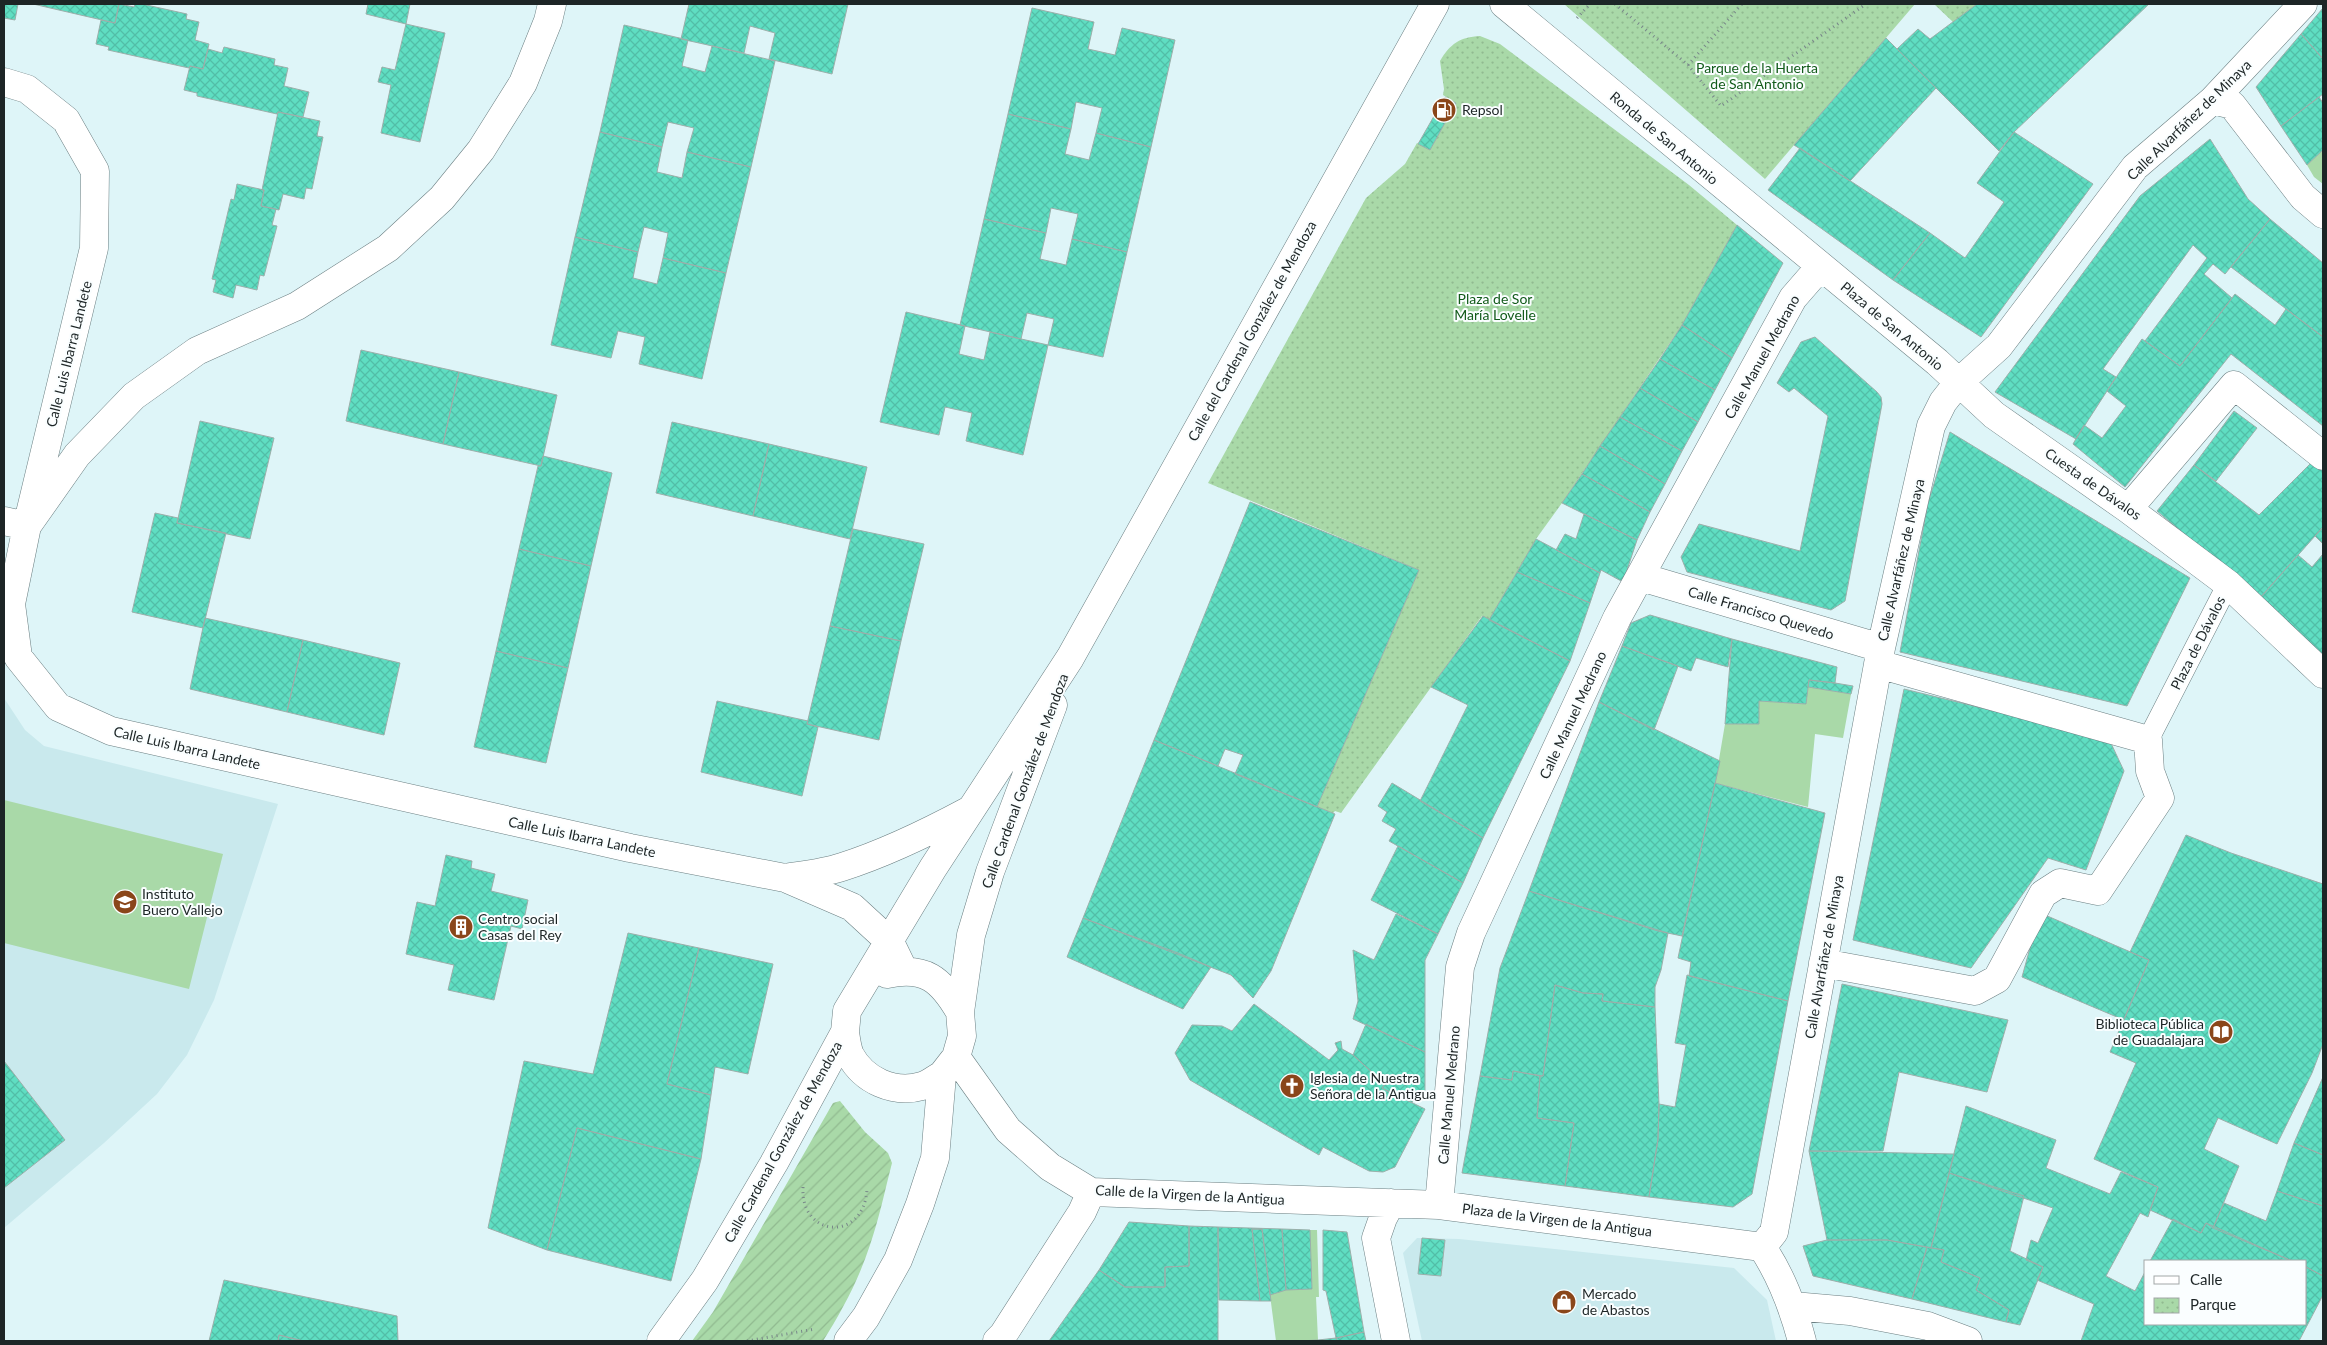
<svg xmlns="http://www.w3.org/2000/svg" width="2327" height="1345" viewBox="0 0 2327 1345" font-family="Lato,sans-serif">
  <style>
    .built { fill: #c9e9ed }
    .grass { fill: #a9d9a8 }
    .park { fill: url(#park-dots) }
    .garden { fill: url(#garden-furrows) }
    .building { fill: url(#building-cross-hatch); stroke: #9bafaa }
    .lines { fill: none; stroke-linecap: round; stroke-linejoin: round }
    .lane-casing { stroke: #6b7f82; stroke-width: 22 }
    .street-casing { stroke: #6b7f82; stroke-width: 29 }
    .path { stroke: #788789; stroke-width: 3; stroke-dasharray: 1 4; stroke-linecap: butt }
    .lane { stroke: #fff; stroke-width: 21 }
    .street { stroke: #fff; stroke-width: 28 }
    .labels { text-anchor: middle; stroke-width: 4; stroke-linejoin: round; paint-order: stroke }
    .park-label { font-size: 14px; fill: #125b1a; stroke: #fafeff }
    .poi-label { font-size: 14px; fill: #1d2526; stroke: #fafeff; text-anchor: start }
    .street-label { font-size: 14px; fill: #1d2526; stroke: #fafeff }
  </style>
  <defs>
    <pattern id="park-dots" width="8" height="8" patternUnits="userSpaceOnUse" patternTransform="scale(1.25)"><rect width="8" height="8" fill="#a9d9a8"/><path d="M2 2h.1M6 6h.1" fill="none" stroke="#91ba90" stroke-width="1.8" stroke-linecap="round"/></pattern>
    <pattern id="garden-furrows" width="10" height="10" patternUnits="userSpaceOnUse" patternTransform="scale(1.25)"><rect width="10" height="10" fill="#a9d9a8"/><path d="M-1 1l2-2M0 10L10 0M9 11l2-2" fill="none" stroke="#91ba90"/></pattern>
    <pattern id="building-cross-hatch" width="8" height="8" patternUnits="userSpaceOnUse" patternTransform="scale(1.25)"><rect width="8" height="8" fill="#5fdec2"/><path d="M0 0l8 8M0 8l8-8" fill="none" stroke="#52bea7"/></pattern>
  </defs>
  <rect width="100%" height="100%" fill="#def5f8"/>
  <!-- built -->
  <path class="built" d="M4,698L25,730L44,746L278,804L214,1000L187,1055L157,1094L104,1143L4,1228Z
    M1417,1238L1459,1239L1734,1268L1767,1300L1776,1341H1422L1403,1253Z"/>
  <!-- grass -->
  <path class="grass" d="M2323,150V184L2314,177L2307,165Z
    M1808,687L1851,694L1843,738L1815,734L1808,807L1715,783L1725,724H1759V701L1805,704Z
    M4,800L223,854L189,989L4,943Z
    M1310,1230H1317L1319,1297H1316L1318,1340L1276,1341L1270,1295L1284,1290L1311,1289Z"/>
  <!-- park -->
  <path class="park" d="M1564,4H1915L1765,179Z
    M1934,4H1977L1953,22Z
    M1480,36L1500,44L1689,185L1737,225L1682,325L1562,503L1536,539L1489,620L1482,616L1341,813L1335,811L1333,813L1317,807L1419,570L1208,483L1366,198L1405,164L1417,143L1430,150L1456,103L1443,95L1444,89L1440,61C1450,44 1460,37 1480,36Z"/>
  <!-- garden -->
  <path class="garden" d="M840,1101L865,1132L888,1153L892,1163C885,1190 879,1219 870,1245C859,1279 842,1311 823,1341H692L713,1312L833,1103Z"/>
  <!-- building -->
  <path class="building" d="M4,4H18L15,20L4,18Z
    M33,4H119L115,23Z
    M119,4L134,7L135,4H142L187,14L186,19L199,22L195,40L209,44L203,69L190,66L189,68L108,50L109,47L96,44L101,20L115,23Z
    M368,4H410L406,24L366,14Z
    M689,4H848L832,74L769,59L775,33L750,26L744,53L681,39Z
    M1977,4H2149L2014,132L1999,151L1897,49L1918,29L1930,39Z
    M1032,8L1094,22L1088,49L1115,55L1122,28L1175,40L1151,147L1096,133L1102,108L1076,102L1071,129L1008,114Z
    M2323,8V59L2301,34Z
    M406,24L445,33L420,142L381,133L391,85L378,82L382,67L395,70Z
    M624,25L688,40L682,66L705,72L712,46L775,61L751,167L687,152L694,128L668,122L662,147L600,132Z
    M2301,34L2323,59V94L2281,126L2256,87Z
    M1886,38L1936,88L1850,181L1794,145Z
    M224,47L275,59L274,65L288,68L284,86L309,92L303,117L278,112L277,114L197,96V93L184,90L190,66L203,69L208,49L222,53Z
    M1445,97L1456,103L1430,150L1418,144Z
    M2319,97L2323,103V150L2307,165L2281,126Z
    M278,112L320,121L317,136L323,137L312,189L306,188L304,199L283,194L279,210L261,206L264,190H262Z
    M1008,114L1071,129L1065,154L1089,160L1096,133L1151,147L1127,252L1072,239L1078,214L1051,208L1046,233L984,219Z
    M600,132L662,147L657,172L682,178L687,152L751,167L726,273L663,258L668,233L644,227L638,252L575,237Z
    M2014,132L2093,184L1981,337L1893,280L1930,233L1965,258L2004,202L1977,183Z
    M2210,139L2248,199L2270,219L2225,274L2213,264L2204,274L2232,298L2180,366L2145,341L2207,258L2193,245L2103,369L2116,377L2076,439L1995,392L2140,196Z
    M1800,148L1930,233L1893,280L1768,190Z
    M237,184L264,190L261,206L276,209L272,225L277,226L264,276L260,275L257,290L236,285L233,298L213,292L216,280L212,279L231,199L234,200Z
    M984,219L1046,233L1040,259L1066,265L1072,239L1127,252L1103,357L1048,345L1054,319L1027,313L1021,339L960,325Z
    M2270,219L2323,263V337L2231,267Z
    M1737,225L1783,263L1732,358L1682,325Z
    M575,237L638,252L633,278L657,284L663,258L726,273L702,379L639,364L645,337L618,331L611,358L551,345Z
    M2235,294L2275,325L2286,309L2323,337V426L2231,354L2125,487L2073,444L2084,425L2102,438L2126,406L2107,391L2142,339L2180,366Z
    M906,312L965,326L959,354L984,360L990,332L1048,345L1023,455L966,441L972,413L945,407L939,435L880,422Z
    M1682,325L1732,358L1715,390L1660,359Z
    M1815,337L1877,392L1881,397L1882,404L1845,601L1831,610L1687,572L1681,557L1699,524L1800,551L1828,416L1794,388L1789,392L1777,383L1801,342Z
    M361,350L459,372L443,444L346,421Z
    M1660,359L1715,390L1698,422L1640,388Z
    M459,372L557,395L541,466L443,444Z
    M1640,388L1698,422L1682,451L1620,417Z
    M2234,411L2257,428L2216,481L2194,465Z
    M1620,417L1682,451L1665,484L1600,446Z
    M200,421L274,438L250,539L177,523Z
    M672,422L769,444L753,516L656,493Z
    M1950,432L2190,578L2127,706L1900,652L1928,503Z
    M769,444L867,467L850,539L753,516Z
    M1600,446L1665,484L1650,512L1582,474Z
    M543,456L612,473L591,566L519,549L538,466H541Z
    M2314,460L2323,468V527L2260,598L2157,511L2194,465L2259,515Z
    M1582,474L1650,512L1637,540L1562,503Z
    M1250,502L1419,570L1317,807L1235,774L1243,755L1225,749L1218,766L1154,740Z
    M155,513L178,518L177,523L226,533L203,628L132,612Z
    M1584,514L1637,540L1623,582L1601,570L1600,573L1556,550L1565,534L1576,539Z
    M2323,527V544L2315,536Z
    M853,529L924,544L901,641L830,626Z
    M1536,539L1600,573L1590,603L1517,572Z
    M519,549L591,566L568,668L496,651Z
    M2323,554V655L2260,598L2298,555L2312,567Z
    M1517,572L1590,603L1570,661L1489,620Z
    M1650,615L1732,639L1728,667L1696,658L1691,671L1622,646L1631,623Z
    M1483,616L1570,661L1483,838L1420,801L1468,705L1431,687Z
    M205,618L303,640L287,712L190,689Z
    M830,626L901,641L879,740L807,724Z
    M1732,639L1837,667L1835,683L1809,680L1806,704L1759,701V724H1725Z
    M303,640L400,663L384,735L287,712Z
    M1622,646L1678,666L1654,730L1599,702Z
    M496,651L568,668L546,763L474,747Z
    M1809,680L1835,683L1853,686L1851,694L1808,687Z
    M1904,689L2109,739L2124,771L2086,870L2048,858L1971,968L1853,940Z
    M717,701L808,721L807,724L818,727L802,796L701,772Z
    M1599,702L1720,761L1682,936L1658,931L1529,891Z
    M1154,740L1335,814L1271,971L1253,998L1231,975L1083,918Z
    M1392,783L1483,838L1463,883L1389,841L1396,829L1382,821L1387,812L1378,806Z
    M1715,783L1825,813L1788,1001L1689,976L1691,962L1678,958Z
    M2186,835L2231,853L2323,884V1044L2312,1073L2277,1144L2218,1118L2204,1149L2239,1166L2213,1228L2206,1223L2201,1233L2150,1210L2158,1187L2094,1159L2136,1063L2110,1052L2149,960L2130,952Z
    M1398,846L1463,883L1438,934L1371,900Z
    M446,855L472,861L471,868L495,874L491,891L528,900L522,929L511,926L494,1000L448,990L454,965L406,954L417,902L435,906Z
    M1529,891L1668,933L1661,970L1655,987V1007L1602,1001L1603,994L1583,993L1555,985L1543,1076L1513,1071L1512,1080L1480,1076L1500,968Z
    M1396,914L1438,934L1425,960V1052L1353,1019L1358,1001L1353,950L1374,960Z
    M2045,915L2149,960L2124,1020L2022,977L2030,948Z
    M1083,918L1178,953L1211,967L1183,1009L1067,957Z
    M628,933L699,948L667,1084L711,1095L701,1159L577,1128L547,1250L488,1228L524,1061L593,1074Z
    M699,948L773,964L748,1074L715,1067L711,1095L667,1084Z
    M1687,975L1788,1001L1752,1194L1733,1207L1649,1197L1658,1139L1659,1104L1675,1107L1686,1045L1675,1043Z
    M1842,984L2008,1020L1987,1092L1899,1072L1883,1151H1809Z
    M1555,985L1583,993L1603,994L1602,1001L1655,1007L1659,1104L1658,1139L1649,1197L1565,1186L1574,1123L1537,1118L1540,1076H1543Z
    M1254,1004L1329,1060L1338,1050L1335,1043L1341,1041L1342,1049L1353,1055L1385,1084L1382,1088L1425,1109L1395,1167L1383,1172L1369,1171L1323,1147L1319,1155L1190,1080L1175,1053L1192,1025L1222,1026L1232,1031Z
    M1366,1024L1425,1052V1095H1414L1412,1103L1400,1096L1399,1098L1382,1088L1385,1084L1353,1055Z
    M4,1061L65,1140L4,1188Z
    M1513,1071L1540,1076L1537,1118L1574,1123L1565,1186L1462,1173L1480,1076L1512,1080Z
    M2323,1077V1155L2294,1143Z
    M1966,1106L2056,1140L2046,1168L2110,1194L2121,1172L2158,1187L2148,1217L2140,1213L2106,1276L2135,1291L2146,1270V1324H2306V1267L2323,1276V1295L2299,1341H2081L2094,1304L2037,1280L2043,1267L2026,1260L2031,1240L2038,1243L2053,1208L1949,1173Z
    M577,1128L701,1159L671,1281L547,1250Z
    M2294,1143L2323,1155V1206L2277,1191Z
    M1809,1151L1954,1154L1931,1248L1887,1240H1827Z
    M1949,1173L2024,1196L2010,1251L2043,1267L2020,1325L2006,1322L2009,1310L1976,1290L1980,1278L1941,1262L1944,1250L1931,1248Z
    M2277,1191L2323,1206V1276L2306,1267V1261H2292L2213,1228L2224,1203L2266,1221Z
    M2173,1219L2201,1233L2206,1223L2292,1261H2150Z
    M1129,1222L1189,1226V1266L1165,1267V1287H1125L1099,1270Z
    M1189,1226L1218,1227V1341H1049L1099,1270L1125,1287H1165V1267L1189,1266Z
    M1218,1227L1282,1229L1286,1290L1270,1295L1262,1229H1252L1260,1301L1219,1300Z
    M1252,1229H1262L1271,1301H1260Z
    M1282,1229L1310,1230L1312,1289L1286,1290Z
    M1323,1230L1347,1232L1364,1332L1336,1338L1326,1291L1323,1290Z
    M1422,1238L1445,1240L1441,1276L1418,1274Z
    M1827,1240H1887L1927,1247L1912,1299L1813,1276L1803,1246Z
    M1927,1247L1944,1250L1941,1262L1980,1278L1976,1290L2009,1310L2006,1322L1912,1299Z
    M224,1280L397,1316L398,1341H303L279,1335L278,1341H209Z
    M1364,1332L1366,1341H1337L1336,1338Z
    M279,1335L303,1341H278Z
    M1336,1338L1337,1341H1300L1318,1340Z"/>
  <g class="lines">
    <defs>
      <path id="lane" d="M2148,740L2228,584"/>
      <path id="street" d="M1504,4L1937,362L1994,415L2128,509L2228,584L2323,674
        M4,82L27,89L66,120L95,171L94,248L27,526L11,604L18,657L58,707L111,731L630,848L785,878L852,907L890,942L904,971
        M2213,100L2232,105L2303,197L2323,214
        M2128,509L2234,385L2323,456
        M4,521L27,526L77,455L134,396L197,351L297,306L388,248L442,198L481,150L523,83L548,21L552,4
        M1641,577L1881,648
        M785,878C804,875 824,873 842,867C886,853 927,833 968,811
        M1823,963L1975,991L1997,979L2043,894L2060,883L2098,891L2160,798L2150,771L2148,740L1878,664
        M887,974C925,966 941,979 960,1012
        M845,1032C846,1039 847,1048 850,1055C864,1081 894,1094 922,1086C929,1084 936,1078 942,1075
        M956,1057L1008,1130L1050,1167L1091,1192L1439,1205L1762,1247
        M1391,1203L1383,1218L1376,1238L1396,1341
        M1439,1205L1460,967L1471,933L1617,618L1793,298L1813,275L1825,270
        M1762,1247L1774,1232L1881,648L1931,426L1943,402L1958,383L1999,346L2135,167L2213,100L2303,4
        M1762,1247C1782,1277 1793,1307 1802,1341
        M1793,1306L1850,1311L1928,1326L1968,1341
        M661,1341L705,1280L774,1163L845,1032L847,1011L933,868L1070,658L1435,4
        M848,1341L866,1317L898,1260L920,1204L935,1158L942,1075L956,1057L962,1036L960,1012L971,935L990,872L1053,705
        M997,1341L1003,1335L1082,1212L1091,1192"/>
    </defs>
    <!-- lane casing -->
    <use href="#lane" class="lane-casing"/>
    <!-- street casing -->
    <use href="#street" class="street-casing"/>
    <!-- path -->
    <path class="path" d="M1615,4L1688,65L1721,106L1866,4
      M1577,18L1590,4
      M1688,65L1742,4
      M803,1187C800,1237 863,1243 867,1190
      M747,1341L815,1329"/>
    <!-- lane -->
    <use href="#lane" class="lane"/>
    <!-- street -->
    <use href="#street" class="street"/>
  </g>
  <!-- icons -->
  <defs>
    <symbol id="fuel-disc" viewBox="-11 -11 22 22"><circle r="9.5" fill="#8a461a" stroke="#fafeff"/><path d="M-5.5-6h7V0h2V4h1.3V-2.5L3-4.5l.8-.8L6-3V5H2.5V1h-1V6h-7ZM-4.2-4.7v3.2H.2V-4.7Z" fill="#fff"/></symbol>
    <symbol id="university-disc" viewBox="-11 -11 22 22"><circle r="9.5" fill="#8a461a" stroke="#fafeff"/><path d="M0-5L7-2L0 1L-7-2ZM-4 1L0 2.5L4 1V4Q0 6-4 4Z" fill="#fff"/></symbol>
    <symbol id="building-disc" viewBox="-11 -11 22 22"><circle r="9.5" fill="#8a461a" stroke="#fafeff"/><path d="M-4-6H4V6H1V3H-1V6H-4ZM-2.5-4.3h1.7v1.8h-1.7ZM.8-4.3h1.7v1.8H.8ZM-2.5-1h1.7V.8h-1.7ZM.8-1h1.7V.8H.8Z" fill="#fff"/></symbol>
    <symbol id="library-disc" viewBox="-11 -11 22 22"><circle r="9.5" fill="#8a461a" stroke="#fafeff"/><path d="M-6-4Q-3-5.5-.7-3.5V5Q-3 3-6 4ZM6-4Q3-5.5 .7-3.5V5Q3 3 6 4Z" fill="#fff"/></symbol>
    <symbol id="church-disc" viewBox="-11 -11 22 22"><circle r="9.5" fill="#8a461a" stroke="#fafeff"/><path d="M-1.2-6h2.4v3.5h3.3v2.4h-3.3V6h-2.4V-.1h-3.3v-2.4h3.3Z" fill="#fff"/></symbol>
    <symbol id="shop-disc" viewBox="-11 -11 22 22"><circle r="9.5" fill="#8a461a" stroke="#fafeff"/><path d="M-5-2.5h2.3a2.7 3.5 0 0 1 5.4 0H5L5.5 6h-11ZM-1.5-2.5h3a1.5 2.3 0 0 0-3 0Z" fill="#fff"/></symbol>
  </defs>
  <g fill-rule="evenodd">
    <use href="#fuel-disc" x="1430" y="96" width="28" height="28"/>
    <use href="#university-disc" x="111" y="888" width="28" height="28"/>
    <use href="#building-disc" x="447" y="913" width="28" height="28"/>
    <use href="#library-disc" x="2207" y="1018" width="28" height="28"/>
    <use href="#church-disc" x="1278" y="1072" width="28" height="28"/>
    <use href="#shop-disc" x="1550" y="1288" width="28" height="28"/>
  </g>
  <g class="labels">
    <!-- park labels -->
    <g class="park-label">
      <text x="1757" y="73">Parque de la Huerta<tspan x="1757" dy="16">de San Antonio</tspan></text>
      <text x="1495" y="304">Plaza de Sor<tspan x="1495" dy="16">María Lovelle</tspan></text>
    </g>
    <!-- poi labels -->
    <g class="poi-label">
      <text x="1462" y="115">Repsol</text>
      <text x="142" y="899">Instituto<tspan x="142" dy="16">Buero Vallejo</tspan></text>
      <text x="478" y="924">Centro social<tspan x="478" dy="16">Casas del Rey</tspan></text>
      <text x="2204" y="1029" text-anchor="end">Biblioteca Pública<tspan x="2204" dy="16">de Guadalajara</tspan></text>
      <text x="1310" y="1083">Iglesia de Nuestra<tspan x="1310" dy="16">Señora de la Antigua</tspan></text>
      <text x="1582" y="1299">Mercado<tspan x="1582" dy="16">de Abastos</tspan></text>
    </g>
    <!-- street labels -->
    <g class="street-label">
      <text transform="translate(2189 120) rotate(-44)" y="5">Calle Alvarfáñez de Minaya</text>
      <text transform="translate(1664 138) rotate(40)" y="5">Ronda de San Antonio</text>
      <text transform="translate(1892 326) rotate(40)" y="5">Plaza de San Antonio</text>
      <text transform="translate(1252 331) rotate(-61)" y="5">Calle del Cardenal González de Mendoza</text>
      <text transform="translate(69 354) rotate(-76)" y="5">Calle Luis Ibarra Landete</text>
      <text transform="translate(1762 357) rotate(-61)" y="5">Calle Manuel Medrano</text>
      <text transform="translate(2093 484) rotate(35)" y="5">Cuesta de Dávalos</text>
      <text transform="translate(1901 560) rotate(-77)" y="5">Calle Alvarfáñez de Minaya</text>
      <text transform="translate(1761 613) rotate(17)" y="5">Calle Francisco Quevedo</text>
      <text transform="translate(2198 643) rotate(-63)" y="5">Plaza de Dávalos</text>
      <text transform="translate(1573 715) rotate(-65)" y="5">Calle Manuel Medrano</text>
      <text transform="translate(187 748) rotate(13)" y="5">Calle Luis Ibarra Landete</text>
      <text transform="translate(1025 781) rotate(-70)" y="5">Calle Cardenal González de Mendoza</text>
      <text transform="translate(582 837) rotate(12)" y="5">Calle Luis Ibarra Landete</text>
      <text transform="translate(1824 957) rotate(-80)" y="5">Calle Alvarfáñez de Minaya</text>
      <text transform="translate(1449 1095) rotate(-85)" y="5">Calle Manuel Medrano</text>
      <text transform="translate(783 1142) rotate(-61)" y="5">Calle Cardenal González de Mendoza</text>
      <text transform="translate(1190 1195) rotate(3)" y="5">Calle de la Virgen de la Antigua</text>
      <text transform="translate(1557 1220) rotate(7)" y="5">Plaza de la Virgen de la Antigua</text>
    </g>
  </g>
  <!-- border -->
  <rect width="2327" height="1345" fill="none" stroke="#1d2526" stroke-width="10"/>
  <!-- legend -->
  <rect x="2144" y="1260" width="162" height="65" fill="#fafeff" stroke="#a2a7a8"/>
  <rect x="2154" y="1276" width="25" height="8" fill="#ffffff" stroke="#a2a7a8"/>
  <text x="2190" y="1285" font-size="15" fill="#1d2526">Calle</text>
  <rect x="2154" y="1298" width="25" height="15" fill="url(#park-dots)" stroke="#a2a7a8"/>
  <text x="2190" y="1310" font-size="15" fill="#1d2526">Parque</text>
</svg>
